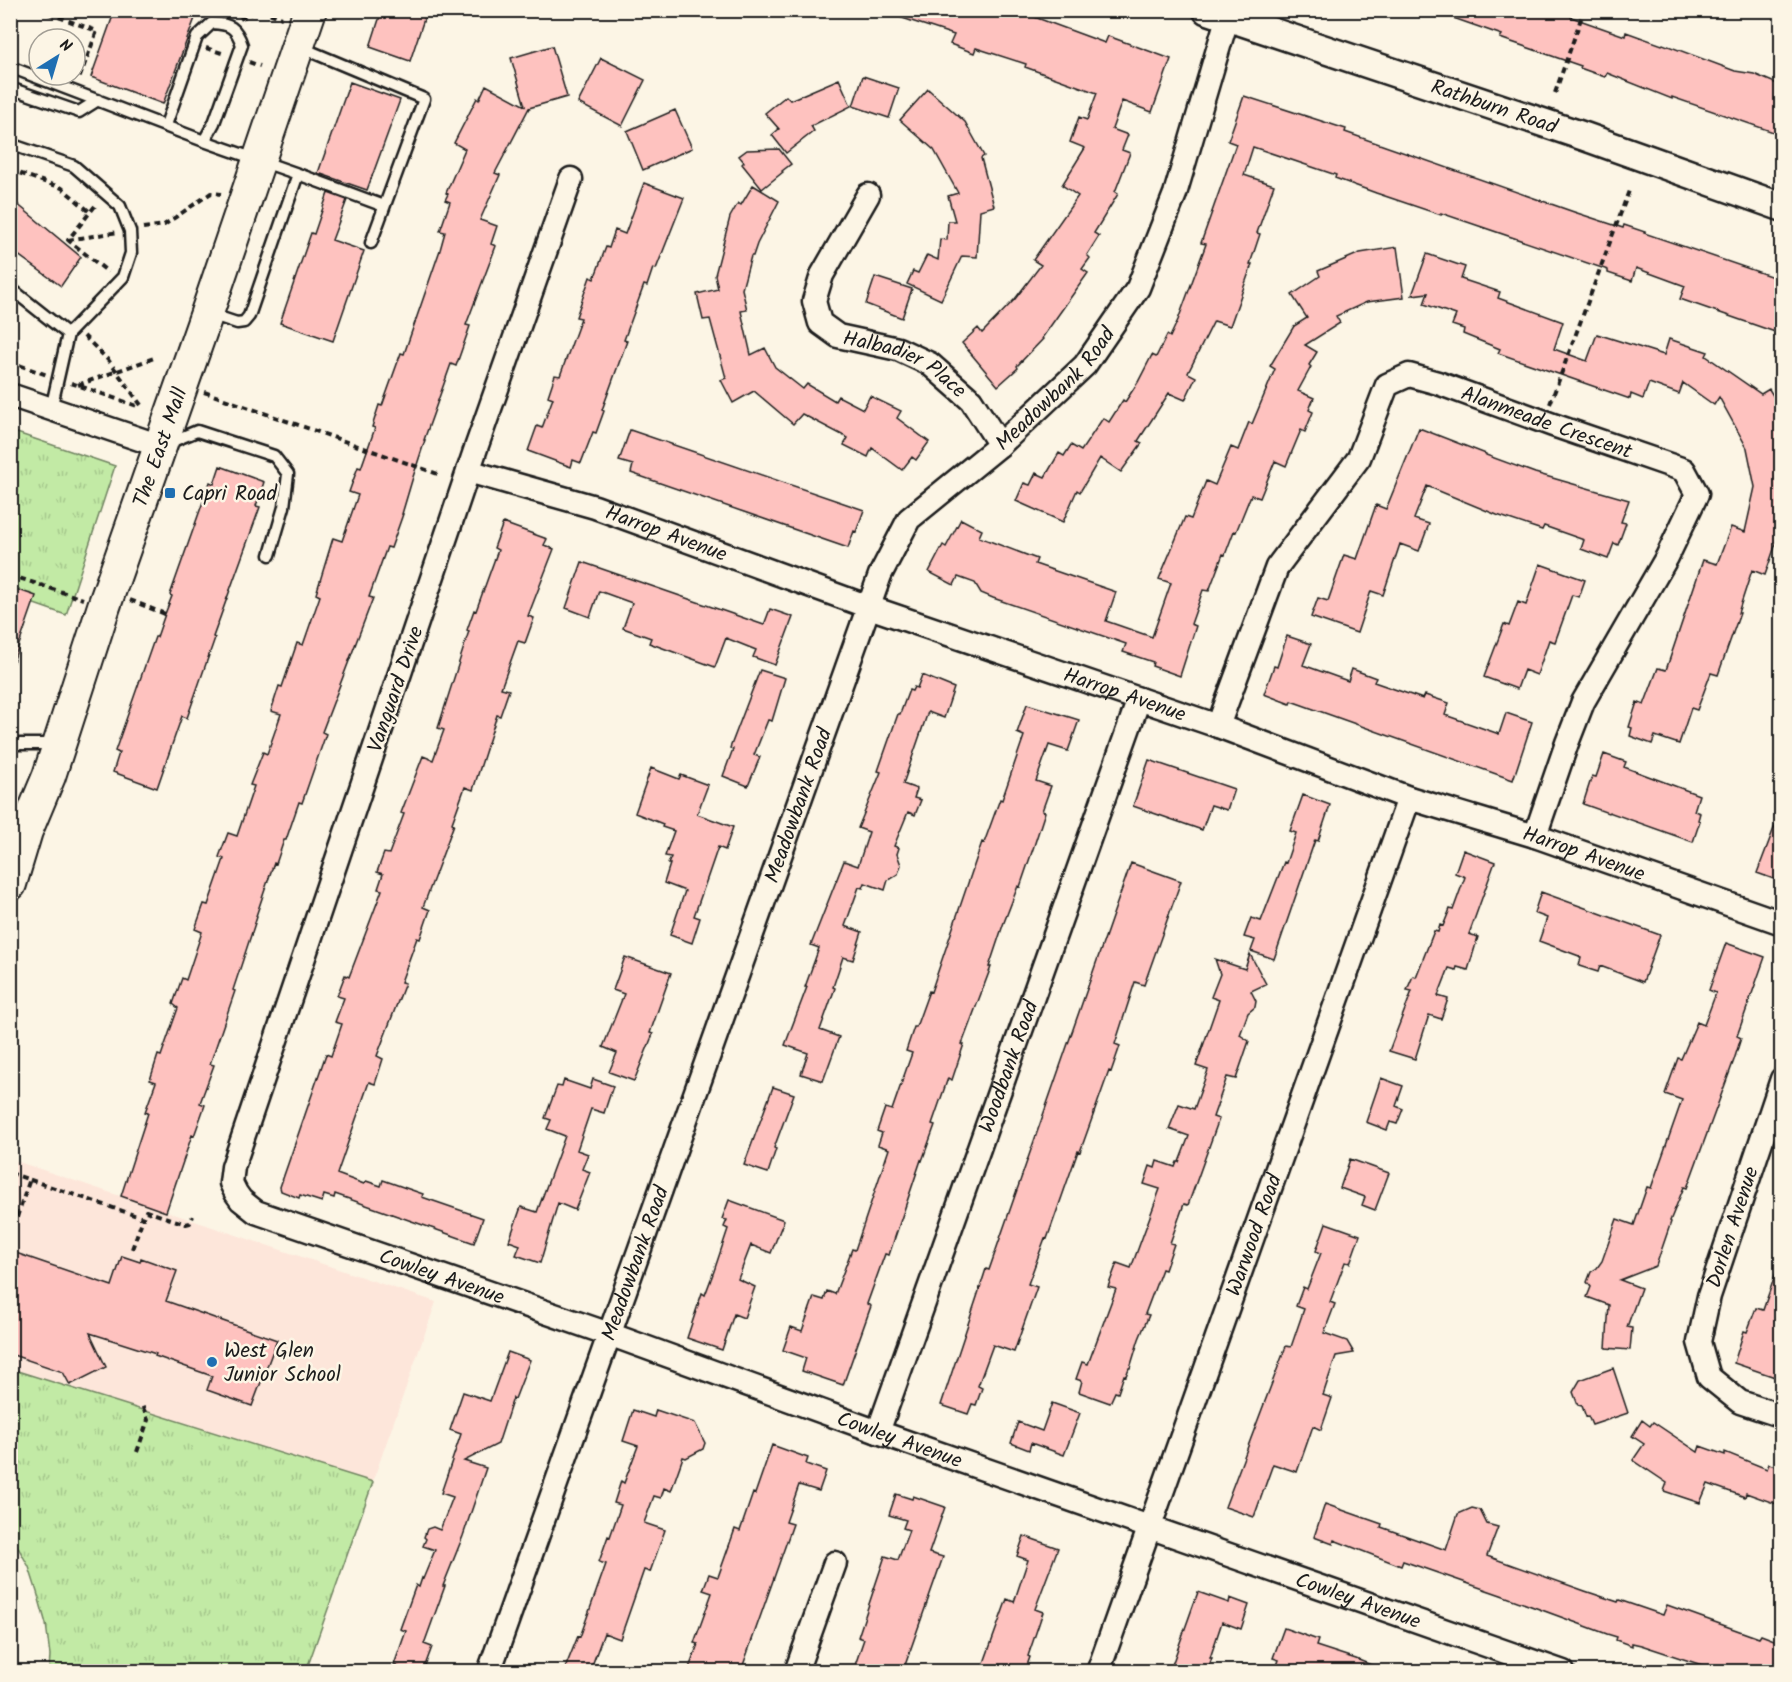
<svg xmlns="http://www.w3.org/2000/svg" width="1792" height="1682" viewBox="0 0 1792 1682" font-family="Kalam,sans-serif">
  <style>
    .built { fill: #fde6da }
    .park { fill: url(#park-tufts); stroke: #6f8360; stroke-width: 1.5 }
    .building { fill: #fec2bf; stroke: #1c1c1c; stroke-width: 1.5 }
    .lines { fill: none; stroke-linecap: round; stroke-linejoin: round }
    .service-casing { stroke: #1c1c1c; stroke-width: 15 }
    .minor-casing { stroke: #1c1c1c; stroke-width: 27 }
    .tertiary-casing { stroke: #1c1c1c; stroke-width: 32 }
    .secondary-casing { stroke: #1c1c1c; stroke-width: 36 }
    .path { stroke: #1c1c1c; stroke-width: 4; stroke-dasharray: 6 4.5; stroke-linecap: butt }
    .service { stroke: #fcf5e5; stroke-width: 10 }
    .minor { stroke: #fcf5e5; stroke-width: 22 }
    .tertiary { stroke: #fcf5e5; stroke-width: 27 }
    .secondary { stroke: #fcf5e5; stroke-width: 32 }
    .poi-dot { fill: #1f6fb2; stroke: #fcf5e5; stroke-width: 2 }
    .labels { text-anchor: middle; stroke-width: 5; stroke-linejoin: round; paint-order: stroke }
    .street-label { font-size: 21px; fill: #1c1c1c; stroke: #fcf5e5 }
    .poi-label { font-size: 21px; fill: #1c1c1c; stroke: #fcf5e5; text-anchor: start }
  </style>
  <defs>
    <pattern id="park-tufts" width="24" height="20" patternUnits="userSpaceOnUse" patternTransform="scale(1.5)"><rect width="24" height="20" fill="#c2eaa5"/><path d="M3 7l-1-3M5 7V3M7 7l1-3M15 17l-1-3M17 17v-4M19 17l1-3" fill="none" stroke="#a6c88d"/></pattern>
  </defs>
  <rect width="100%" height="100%" fill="#fcf5e5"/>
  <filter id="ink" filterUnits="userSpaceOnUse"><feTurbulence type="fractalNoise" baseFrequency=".0167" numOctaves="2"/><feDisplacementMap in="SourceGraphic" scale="12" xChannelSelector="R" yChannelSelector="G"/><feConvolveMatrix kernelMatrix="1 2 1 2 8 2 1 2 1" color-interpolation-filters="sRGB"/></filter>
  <g filter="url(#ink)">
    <!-- built -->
    <path class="built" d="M10,1159L436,1302L306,1671H49L50,1655L46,1624L37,1592L29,1567L11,1535Z"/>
    <!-- park -->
    <path class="park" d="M11,431L115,466L66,615L11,596Z
      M11,1369L373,1482L306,1671H49L50,1655L46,1624L37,1592L29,1567L11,1535Z"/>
    <!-- building -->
    <path class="building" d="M115,10H198L163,104L91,77Z
      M382,10H427L410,61L370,47Z
      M888,10H1030L1029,15L1105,43L1108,36L1171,59L1152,112L1122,101L1112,129L1128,135L1122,150L1130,153L1115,192L1118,194L1094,233L1099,236L1087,255L1090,258L1082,269L1088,273L1042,338L1043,339L1017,366L1018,368L998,386L962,343L978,328L982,333L1015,299L1041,265L1033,260L1078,196L1062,185L1085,148L1070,142L1079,117L1087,120L1097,93L1025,67L1026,64L976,48L974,53L950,44L954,35L887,13Z
      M1439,10H1573L1571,17L1625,36L1626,32L1662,45L1663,44L1735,71L1754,74L1782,86V135L1672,97V99L1607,73L1605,77L1580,68L1581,66L1500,38L1502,35L1439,13Z
      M552,46L567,97L529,108L495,173L500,175L480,220L497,226L491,244L496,246L466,325L470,326L456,366L451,364L424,440H425L413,477L402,514H403L391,548L387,547L369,597L373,598L322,732L326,734L302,803L299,802L286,840H284L276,864L274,863L256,916L257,917L233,990L235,991L210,1064L214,1065L200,1103L205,1105L194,1136L192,1135L166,1212L121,1196L148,1113L145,1112L156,1082L150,1080L158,1055L161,1056L178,1008L173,1004L182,978L186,980L202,932L195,929L204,904L208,905L224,859L219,857L228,833L237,836L254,786L250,785L263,752L267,754L281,714L271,711L279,686L282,687L297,643L303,645L320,596L316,594L333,538L342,541L358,495L349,492L358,467L361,468L375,428L372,427L379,405L382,406L401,353L404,354L440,250L445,232L440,231L450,202L445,200L448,194L446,193L465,149L454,143L477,98L479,100L486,85L525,106L511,58Z
      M601,58L645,80L622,126L578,103Z
      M863,76L899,88L889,118L853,106Z
      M839,79L851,106L811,126L814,131L786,153L772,135L779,129L765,113L786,96L790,100Z
      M350,82L400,100L367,190L318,173Z
      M928,89L965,122L984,156L981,158L994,206L980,210L977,257L962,256L941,300L907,284L913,271L918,273L927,255L938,260L940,239L947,240L948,221H955L948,196L958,193L934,150L900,120Z
      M1244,96L1346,129L1345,132L1574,212L1623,228L1624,225L1645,232L1644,233L1782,280V323L1778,333L1680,299L1685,286L1636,268L1632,281L1608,273V270L1441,213V215L1376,193L1335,178L1336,175L1253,147L1244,175L1274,185L1257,233L1260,234L1250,264H1252L1230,326L1214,321L1188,373L1196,377L1185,400L1169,393L1138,441L1142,443L1121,472L1100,458L1080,492L1077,490L1063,522L1016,501L1024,483L1030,485L1036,473L1045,477L1059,453L1064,456L1071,445L1081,451L1103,418L1109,422L1123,400L1125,402L1138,382L1152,355L1156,357L1167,335L1170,337L1178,320L1206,244L1201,243L1236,144L1228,141Z
      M675,110L692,148L643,170L627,131Z
      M779,149L791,164L782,171L783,172L762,189L742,164L744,162L739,156L747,150Z
      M644,183L684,198L656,269L653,268L647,286L644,285L624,340L627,341L602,410L604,411L596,433L593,432L581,463L573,460L571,467L528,451L537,426L542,428L553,398L548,396L555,375L560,376L581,318L576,317L590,277L594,279L606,247L609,248L615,230L625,234Z
      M753,185L779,201L757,244L753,256H751L742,289L747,310L741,311L751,355L765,348L775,367L803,389L807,384L835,401L838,396L863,409L870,396L901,411L897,418L929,442L916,460L912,457L902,470L872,448L868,457L844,445L848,438L802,414L793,424L754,391L733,403L721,380L726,378L710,319L703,320L697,294L718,289L715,275L730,217L738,203L741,205Z
      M328,193L347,200L332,240L364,251L333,341L280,323L311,233L314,234Z
      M10,198L81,257L61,286L10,249Z
      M1397,247L1404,297L1367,302L1336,316L1340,323L1305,345L1317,352L1309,365L1311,367L1298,391L1314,398L1309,410L1313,412L1305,432L1301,430L1286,466L1275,461L1260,498L1251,495L1236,532L1234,531L1225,555L1223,554L1209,591L1203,590L1191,624L1196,626L1180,676L1152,666L1153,662L1123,652L1126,644L993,598L981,593L975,583L958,577L954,585L929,572L943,545L946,547L961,519L982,530L979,537L1037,559L1035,564L1116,592L1106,621L1152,637L1171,583L1159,579L1185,517L1191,519L1206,481L1215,485L1231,447L1238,450L1249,422L1252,424L1275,369L1270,366L1294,326L1307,318L1292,295L1320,276L1318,271L1360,253Z
      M1427,254L1465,267L1461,279L1500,292L1498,298L1563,322L1554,349L1587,361L1597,334L1664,355L1669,339L1708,352L1706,356L1761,394L1769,389L1782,410V526L1765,575L1752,570L1738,613H1740L1718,675L1711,673L1697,710L1691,708L1679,744L1655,736L1652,744L1630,736L1632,728L1629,727L1637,702L1644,705L1658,668L1666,670L1703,560L1717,564L1731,527L1745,532L1755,487L1747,448L1719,397L1714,405L1683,383L1679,394L1649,383L1643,399L1631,394L1630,399L1498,353L1500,349L1463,334L1464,329L1452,325L1456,315L1424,304L1428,293L1412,295Z
      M875,277L912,289L902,318L866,304Z
      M1419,428L1486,454V455L1535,473L1629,500L1621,522L1626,523L1618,545L1614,543L1608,559L1581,549L1584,540L1544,526L1542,530L1497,515L1427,486L1414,519L1429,524L1419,551L1400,544L1383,595L1371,591L1357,633L1311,617L1318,598L1328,601L1344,555L1357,559L1376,505L1386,509Z
      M630,430L864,510L856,532L854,531L848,548L631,473L633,465L619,461Z
      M220,466L264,482L256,506L260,507L213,637L215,638L187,718L182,716L157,788L113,772L119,753L115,751L155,637H157L165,614L172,596L170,595L210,482L214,484Z
      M503,523L547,539L544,545L554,549L528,616L534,618L525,643L518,641L501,688L509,690L500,716L497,715L473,790L465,787L452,823L454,824L423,907L430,910L420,939L417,938L401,982L405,983L377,1056L383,1059L375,1084L369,1082L337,1174L364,1184L366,1181L381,1186L383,1180L423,1194L422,1197L483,1218L474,1243L335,1194L334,1198L324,1195L322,1202L300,1195L299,1198L281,1191L280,1187L326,1054L331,1056L342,1024L335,1022L344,998L337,996L345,975L349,977L382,890L378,889L383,874L377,872L384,853L389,854L404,814L401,813L423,756L433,760L444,730L438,728L469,631L467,630L474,610L476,611L498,550L494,548Z
      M582,562L764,625L770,609L793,617L775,665L753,657L756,650L726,638L715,667L649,643L651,638L623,628L632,603L599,591L590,617L566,608Z
      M1540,564L1585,580L1579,597L1572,595L1555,642L1549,640L1537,675L1524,670L1517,689L1484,677L1504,624L1509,626L1518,602L1526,605Z
      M10,587L36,596L13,662H10Z
      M1287,636L1311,644L1303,665L1348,681L1352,669L1376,678L1374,682L1423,699L1425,695L1449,703L1445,715L1499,734L1506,713L1532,722L1513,780L1291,701L1290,704L1264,694L1274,666L1277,667Z
      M760,670L785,678L772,721L768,720L754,755L760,757L748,786L723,776L733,749L730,748Z
      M922,675L954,688L944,718L928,712L903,784L917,789L914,798L921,800L915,815L908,812L894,846L899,848L897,854L901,865L898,874L888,880L885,890L865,883L863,888L859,887L845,926L862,932L853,960L843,957L833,987L835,988L820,1030L839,1037L823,1081L801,1074L808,1053L785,1045L807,987H805L819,948L811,945L844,861L858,866L869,832L858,828L881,772L878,771L898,714H900L909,690L912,691L914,687L917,688Z
      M1027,704L1079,720L1068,751L1049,745L1036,781L1051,786L1042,811L1045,812L1034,846L1020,887L1018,886L1003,925L989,967H991L962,1044H964L952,1080L948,1078L932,1124L935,1125L922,1161L921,1160L889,1255L885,1254L867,1304L871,1306L843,1385L802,1371L806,1358L783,1350L791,1327L802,1331L814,1297L824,1300L827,1291L835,1294L852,1249L855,1250L889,1149L878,1145L882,1133L877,1131L885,1108L892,1110L912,1053L906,1051L914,1027H916L929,991L931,992L982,842L984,843L1000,799L1002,800L1024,736L1017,733Z
      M1604,754L1626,762L1624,767L1699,795L1694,811L1700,813L1698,820L1700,821L1693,842L1609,812L1608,813L1583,804L1592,776L1596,777Z
      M1149,760L1234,789L1227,810L1211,805L1202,830L1133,806Z
      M651,768L679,779L681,775L708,785L697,814L733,827L725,850L718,847L707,879L694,916L700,918L692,943L670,935L685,891L664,883L670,864H668L671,857L665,856L674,831L662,827L663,824L635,813Z
      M1303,795L1330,805L1318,841L1315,840L1274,959L1251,951L1255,940L1244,937L1251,918L1261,921L1284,862L1286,863L1296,833L1290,831Z
      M1779,815L1782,816V882L1757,873Z
      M1463,850L1495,862L1469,934L1478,937L1468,970L1457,967L1456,970L1449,968L1438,996L1448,999L1441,1019L1429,1015L1415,1059L1389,1051L1412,991L1407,990L1413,976L1416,977L1434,931L1438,932L1440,925L1443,926L1450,909L1453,910L1465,877L1455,873Z
      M1131,863L1181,881L1144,985L1135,982L1115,1044L1120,1046L1111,1072L1109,1071L1080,1152L1078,1151L1047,1239L1045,1238L1028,1284L1037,1287L1014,1352L993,1345L978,1386L982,1388L976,1405L972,1404L968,1414L941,1405L977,1297L986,1269L989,1270Z
      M1541,892L1660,935L1643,982L1600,966L1598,972L1579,966L1581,958L1579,956L1539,941L1547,918L1534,913Z
      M1726,943L1765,957L1737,1036L1741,1038L1734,1060L1687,1188L1684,1187L1670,1221L1671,1222L1656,1266L1620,1280L1641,1288L1627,1327L1632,1328L1630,1350L1606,1348L1609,1305L1587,1297L1591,1287L1587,1282L1591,1272L1597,1268L1602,1261L1617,1219L1634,1225L1647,1187L1651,1188L1682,1100L1665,1094L1678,1058L1681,1059L1697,1022L1704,1025L1716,993L1709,990Z
      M1250,954L1266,984L1251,991L1256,1001L1255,1007L1248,1013L1240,1035L1249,1041L1236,1079L1227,1077L1213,1117L1219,1119L1188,1205L1184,1204L1170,1243L1174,1244L1165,1270L1162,1269L1145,1314L1149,1315L1139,1339L1130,1368H1129L1126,1376L1124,1375L1118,1393L1115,1392L1110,1403L1079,1392L1082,1381L1076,1379L1082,1362L1088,1364L1116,1289L1108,1287L1117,1263L1131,1268L1160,1189L1144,1184L1150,1166L1155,1168L1157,1161L1175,1167L1177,1162H1179L1189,1136L1169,1129L1179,1104L1194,1109L1208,1070L1196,1066L1219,1000L1211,997L1220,974L1215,959L1245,969Z
      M625,957L671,973L650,1033L653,1034L634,1081L609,1072L617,1053L603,1047L624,994L613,990Z
      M1381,1078L1403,1086L1396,1106L1403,1109L1397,1124L1390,1122L1387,1130L1366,1122Z
      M593,1079L613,1086L604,1113L591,1109L577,1150L588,1154L582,1169L590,1172L575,1210L558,1203L540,1263L516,1255L520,1245L509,1241L521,1207L537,1212L565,1136L547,1129L551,1120L545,1118L557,1086L562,1087L564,1080L590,1089Z
      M773,1087L794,1094L774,1148L776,1149L768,1173L744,1165Z
      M1350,1159L1389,1173L1375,1210L1362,1205L1365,1197L1340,1188Z
      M729,1200L784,1220L771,1253L751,1245L738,1279L755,1287L744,1318L734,1314L722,1350L687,1338L702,1293L705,1295L714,1271L728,1229L724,1227L727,1220L722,1219Z
      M1326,1223L1360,1235L1350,1263L1345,1262L1330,1302L1335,1304L1324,1333L1347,1341L1354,1353L1336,1356L1323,1395L1332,1398L1321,1430L1313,1426L1297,1472L1273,1464L1254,1517L1225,1507L1286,1346L1291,1347L1304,1309L1296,1306L1303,1287L1307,1289L1321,1253L1316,1251Z
      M10,1251L112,1286L122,1256L140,1262L141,1258L177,1271L166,1301L277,1340L252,1406L207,1390L212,1376L155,1356L156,1354L90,1333L106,1367L70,1385L63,1372L10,1354Z
      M1779,1264H1782V1360L1775,1377L1734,1363L1744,1331L1747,1332L1756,1308L1763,1310Z
      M508,1352L530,1360L515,1399L513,1398L498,1444L464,1461L486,1468L463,1536L443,1586H445L424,1644L432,1647L423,1671H400L401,1668L394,1665L406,1631L400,1629L416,1585L419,1587L422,1578L423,1579L435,1550L423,1546L426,1539L424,1537L427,1529L433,1527L440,1530L453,1497L441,1493L461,1434L450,1430L463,1392L490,1401Z
      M1613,1368L1628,1413L1592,1425L1588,1416L1586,1417L1582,1406L1578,1405L1573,1392L1580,1380Z
      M1052,1403L1080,1413L1064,1455L1031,1443L1029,1450L1011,1443L1018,1422L1042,1431Z
      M633,1410L654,1417L656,1410L695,1423L705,1443L703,1449L686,1458L683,1457L671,1491L664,1488L661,1498L654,1496L644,1523L665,1530L650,1572L644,1570L620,1639L604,1633L590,1671H564L578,1636L580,1637L606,1564L599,1562L608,1536L610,1537L621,1505L614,1503L621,1481L624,1483L638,1446L623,1441Z
      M1642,1420L1650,1426L1653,1422L1698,1452L1700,1446L1725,1455V1452L1767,1469L1769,1464L1782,1468V1506L1746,1493L1745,1497L1708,1484L1700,1503L1664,1491L1667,1483L1633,1460L1644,1444L1632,1436Z
      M772,1445L808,1458L806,1464L826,1471L819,1491L799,1485L786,1522L793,1524L741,1671H688L698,1644L694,1643L712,1593L703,1590L709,1574L718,1577L735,1529L740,1531L753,1493L755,1494Z
      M896,1494L912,1499L913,1496L945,1507L929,1553L943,1557L903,1671H853L864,1639L858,1637L885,1556L898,1560L909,1530L903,1528L906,1520L889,1515Z
      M1325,1504L1382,1524L1381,1527L1446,1550L1458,1514L1472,1508L1480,1510L1487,1524L1498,1527L1487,1556L1585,1591L1618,1602L1619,1600L1663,1615L1667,1605L1759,1638L1761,1635L1782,1643V1649L1773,1671H1720L1641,1645L1632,1643V1646L1616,1640L1617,1637L1607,1634L1501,1595L1403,1561L1401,1566L1334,1540L1333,1544L1314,1537Z
      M1024,1536L1058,1548L1035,1609L1043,1612L1028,1656L1030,1657L1025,1671H981L1007,1599L1014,1602L1028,1560L1017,1556Z
      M1198,1592L1229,1603L1230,1598L1249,1605L1241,1629L1222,1622L1210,1658H1212L1207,1671H1172L1174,1665H1172Z
      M1284,1628L1318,1640L1316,1646L1356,1659L1384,1670V1671H1275L1279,1660L1273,1658Z"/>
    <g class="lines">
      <defs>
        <path id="service" d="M300,47L424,99L371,243
          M10,67L204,141L298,174L249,316L244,322L237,323L210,314
          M10,88L79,112L98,100
          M166,125L197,37L212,23C230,24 236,27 242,45L214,123L204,141
          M10,144L74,166L120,206L130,231L131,253L123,277L68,334L51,409
          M298,174L384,206
          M10,288L68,334
          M168,443L197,431L274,456L288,474L284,507L270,555
          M10,748L16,744H57"/>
        <g id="minor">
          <path id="s1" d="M571,179L476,448L233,1167L231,1183L236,1193L241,1200L256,1212L609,1334L878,1432L1563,1672"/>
          <path id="s2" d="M868,195L822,275L814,301L820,323L838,336L898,349L930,364L971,400L1000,445"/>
          <path d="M10,395L160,446"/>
          <path id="s3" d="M468,471L595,507L869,607L1218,726L1409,798L1535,836L1782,923"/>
          <path id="s4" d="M1218,726L1277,567L1359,458L1387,385L1409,375L1438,383L1553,425L1684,470L1697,494L1667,557L1583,702L1567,743L1535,836"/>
          <path d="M1782,1079L1709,1296L1699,1342L1709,1377L1740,1402L1782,1416"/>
          <path id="s5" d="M878,1432L1139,699"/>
          <path id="s6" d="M489,1672L880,575L909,519L1000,445L1085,365L1138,288L1175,194L1227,19"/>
          <path d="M796,1672L835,1563"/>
          <path id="s7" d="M1098,1672L1409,798"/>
        </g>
        <g id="tertiary">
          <path id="s8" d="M1207,10L1586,137L1782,207"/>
        </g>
        <g id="secondary">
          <path id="s9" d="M10,884L26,831L49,776L104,606L207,313L310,10"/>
        </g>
      </defs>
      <!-- service casing -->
      <use href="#service" class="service-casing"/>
      <!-- minor casing -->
      <use href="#minor" class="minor-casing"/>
      <!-- tertiary casing -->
      <use href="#tertiary" class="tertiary-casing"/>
      <!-- secondary casing -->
      <use href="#secondary" class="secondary-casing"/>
      <!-- path -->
      <path class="path" d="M39,10L97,31L79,79
        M260,10L282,18
        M240,19L258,10
        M206,48L225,54
        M249,62L260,66
        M1555,93L1584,10
        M10,170L62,188L90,212
        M95,206L68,240L108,272
        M143,228L164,225L211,193L221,194
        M68,240L118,232
        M84,336L109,361L141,405
        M10,362L47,375
        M71,383L140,407
        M78,385L157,357
        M204,392L441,475
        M1550,404L1630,188
        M10,575L83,599
        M130,600L165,614
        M10,1173L143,1218L146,1211L186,1224L190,1223L193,1216
        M10,1237L30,1179
        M132,1249L143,1218
        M137,1452L148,1420L142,1405"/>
      <!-- service -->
      <use href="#service" class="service"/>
      <!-- minor -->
      <use href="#minor" class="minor"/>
      <!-- tertiary -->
      <use href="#tertiary" class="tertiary"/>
      <!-- secondary -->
      <use href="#secondary" class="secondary"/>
    </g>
  </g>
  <!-- markers -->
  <g class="poi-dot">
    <rect x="164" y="487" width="12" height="12" rx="3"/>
    <circle cx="212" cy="1362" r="6"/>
  </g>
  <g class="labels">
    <!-- street labels -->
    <g class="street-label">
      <text dy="7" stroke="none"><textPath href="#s8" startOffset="303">Rathburn Road</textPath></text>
      <text dy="7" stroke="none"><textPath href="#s2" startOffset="238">Halbadier Place</textPath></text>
      <text dy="7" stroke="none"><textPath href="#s6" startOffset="1424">Meadowbank Road</textPath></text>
      <text dy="7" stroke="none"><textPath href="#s4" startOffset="554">Alanmeade Crescent</textPath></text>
      <text dy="7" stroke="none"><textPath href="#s9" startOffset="462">The East Mall</textPath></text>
      <text dy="7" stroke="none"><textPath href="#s3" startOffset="208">Harrop Avenue</textPath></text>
      <text transform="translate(395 689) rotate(-71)" y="7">Vanguard Drive</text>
      <text dy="7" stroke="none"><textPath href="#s3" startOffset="694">Harrop Avenue</textPath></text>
      <text dy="7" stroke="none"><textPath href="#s6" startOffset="920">Meadowbank Road</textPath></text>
      <text dy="7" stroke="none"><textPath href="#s3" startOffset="1180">Harrop Avenue</textPath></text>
      <text dy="7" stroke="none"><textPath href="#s5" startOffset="388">Woodbank Road</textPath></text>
      <text transform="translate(1732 1227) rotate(-72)" y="7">Dorlen Avenue</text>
      <text dy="7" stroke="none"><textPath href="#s7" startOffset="464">Warwood Road</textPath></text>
      <text dy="7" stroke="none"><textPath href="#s6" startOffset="434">Meadowbank Road</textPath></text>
      <text dy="7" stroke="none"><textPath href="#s1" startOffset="1296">Cowley Avenue</textPath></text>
      <text dy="7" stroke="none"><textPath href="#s1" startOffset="1782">Cowley Avenue</textPath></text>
      <text dy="7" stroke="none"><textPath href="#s1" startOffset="2268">Cowley Avenue</textPath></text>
    </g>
    <!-- poi labels -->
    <g class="poi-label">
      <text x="182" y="500">Capri Road</text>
      <text x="224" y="1357">West Glen<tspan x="224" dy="24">Junior School</tspan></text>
    </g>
  </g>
  <!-- margin -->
  <rect width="1792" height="1682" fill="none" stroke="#fcf5e5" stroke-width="36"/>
  <rect x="18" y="18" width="1756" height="1646" fill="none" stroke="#1c1c1c" stroke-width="2" filter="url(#ink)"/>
  <!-- north arrow -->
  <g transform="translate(57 57) rotate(37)"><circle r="28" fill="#fcf5e5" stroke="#a29e95" stroke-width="1.5"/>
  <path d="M0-4.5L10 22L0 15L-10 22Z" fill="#1f6fb2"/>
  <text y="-9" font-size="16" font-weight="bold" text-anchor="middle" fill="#1c1c1c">N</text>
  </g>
</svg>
